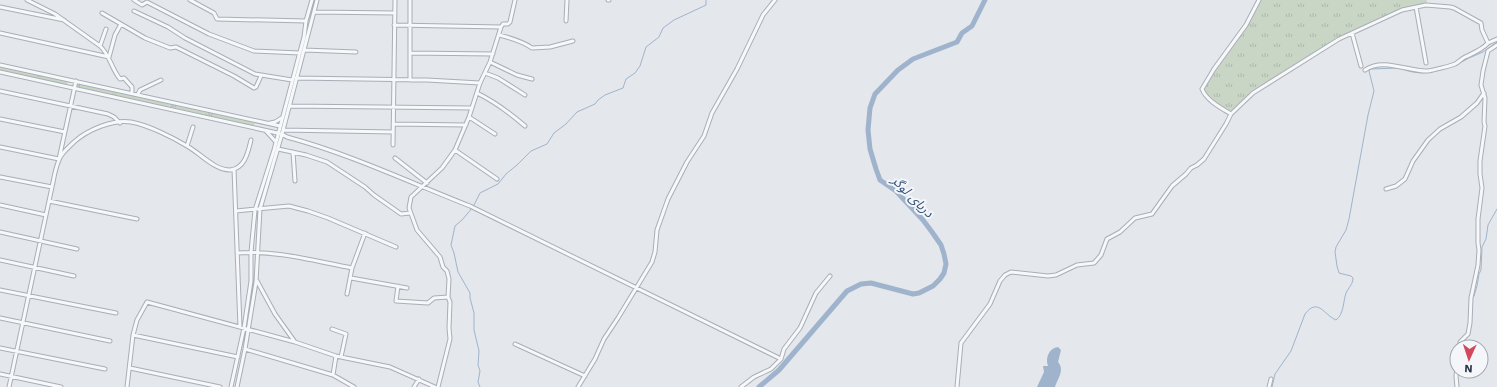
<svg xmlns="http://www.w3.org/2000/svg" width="1497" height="387" viewBox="0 0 1497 387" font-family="'Work Sans','Noto Sans Arabic',sans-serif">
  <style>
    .grass { fill: url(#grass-tufts) }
    .water { fill: #9fb4cc }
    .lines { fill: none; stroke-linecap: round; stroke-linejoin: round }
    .stream { stroke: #9fb4cc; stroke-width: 1 }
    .river { stroke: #9fb4cc; stroke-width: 5 }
    .minor-casing { stroke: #a9aeb7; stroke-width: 5 }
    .minor { stroke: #f7f8fa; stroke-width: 3 }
    .labels { text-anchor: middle; stroke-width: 4; stroke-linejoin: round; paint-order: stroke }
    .water-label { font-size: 13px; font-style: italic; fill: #34527a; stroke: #f4f6f9 }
  </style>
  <defs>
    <pattern id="grass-tufts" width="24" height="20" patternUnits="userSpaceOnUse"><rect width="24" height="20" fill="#c9d6c5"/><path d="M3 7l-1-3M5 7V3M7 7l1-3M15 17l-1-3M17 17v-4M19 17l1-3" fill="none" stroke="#adb8ab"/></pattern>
  </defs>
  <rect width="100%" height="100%" fill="#e4e7ec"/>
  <!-- grass -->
  <path class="grass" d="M1259,0H1427L1426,5L1402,10L1338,39L1253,93L1231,114L1204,93L1203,86L1246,25Z
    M0,66L68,81L67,85L0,70Z
    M78,83L170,103L169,107L78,87L77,85Z
    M171,103L255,122L254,126L170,107Z"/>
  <!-- water -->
  <path class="water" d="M1058,347L1061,350L1058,362C1065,370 1058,378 1055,387H1037L1044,372L1043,366H1048C1045,358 1049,348 1058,347Z"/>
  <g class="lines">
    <!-- stream -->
    <path class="stream" d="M1456,65L1469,58L1483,52L1497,42
      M1400,68C1411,73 1425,75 1437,70
      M1474,296L1477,286L1479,274L1481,270L1482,247L1486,239L1488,225L1497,209
      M480,387L478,382L480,371L478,365L479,351L474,330V313L470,298V293L458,272L454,253L451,245L455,226L462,220L473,207L480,193L498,184L506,174L517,165L531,151L547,144L554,133L566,124L577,112L595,104L598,100L605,95L623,88L626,79L635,73L640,66L646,47L659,37L663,28L674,20L704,6L706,5V0
      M1272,387L1275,374L1291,351L1305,314C1318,297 1324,315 1336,320C1344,314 1343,302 1346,293C1349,287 1353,284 1353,278L1351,276L1339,273L1337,266L1335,252L1336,247L1346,230L1349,219L1368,115L1374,91L1369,71L1370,69L1397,68"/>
    <!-- river -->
    <path class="river" d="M759,387L779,370L847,291L861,284L871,283L913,294L919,293L933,286L940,279L944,273L946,264L944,254L941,245L932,232L923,220L896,191L880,180L876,169L870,149L868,130L870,108L875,94L898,70L913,59L957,42L962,33L972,26L985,0"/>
    <defs>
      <path id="minor" d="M27,0L55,14L100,46C110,55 111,68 120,79L124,78L132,87V93
        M134,0L142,5L147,2L209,34L254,51L300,53
        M190,0L214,13L217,19L306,21
        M608,0H609
        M0,7L64,20
        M1416,7L1426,63
        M134,11L168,27L185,38L255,74L292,80
        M314,12L395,13
        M102,13L145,38L170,48L176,47L234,76L254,88L256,87L261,76
        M566,21L567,0
        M394,25L501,27
        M0,33L109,57
        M1352,33L1361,66
        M499,35C511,38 522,41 532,48L550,47L573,41
        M100,46L106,29
        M304,50L356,52
        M410,53L493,54
        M109,57L115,35L121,24
        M490,62L517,75L532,79
        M0,65L280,126
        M1365,70C1383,57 1409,72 1428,71C1434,70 1450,66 1455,64C1459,62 1461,59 1465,57C1473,53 1482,50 1488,43
        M0,72L282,134L287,137C350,154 409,182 470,206L781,359
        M485,73L498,78L525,95
        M296,78L427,80L480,83
        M410,80V0
        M0,91L108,114L114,117L120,123
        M477,93C495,102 510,113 525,126
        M138,94L140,90L161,80
        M290,106L472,108
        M1231,114C1221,108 1206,100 1202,89L1214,69L1246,25L1259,0
        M469,117L495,134
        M0,119L65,132
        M270,123L275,122L283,117
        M393,124L466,125
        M283,130L393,132
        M266,131L276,142
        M393,145L395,0
        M187,146L193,127
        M0,147L59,159L76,81
        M278,149L306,155L327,162L365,187L374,195L401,214L410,213
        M455,150L497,179
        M293,152L295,181
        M395,158L427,183
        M234,169L240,327
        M0,177L52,187
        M1386,189L1396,186L1405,179L1413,161L1428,140L1440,129L1461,117L1477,103L1484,93
        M49,201L137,219
        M0,205L46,215
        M236,211L289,206L308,211L328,218L396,247
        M0,232L77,249
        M237,253C276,250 314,261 352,268L365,233
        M0,260L74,276
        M351,278L407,288
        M257,281L275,314L295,342L336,356L390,367L435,387
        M398,286L396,301L428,303L434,298L448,297
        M0,290L116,313
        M347,294L352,268
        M0,318L110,341
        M332,329L346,334L341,357
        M133,335L238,357
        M515,344L585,376
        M1460,347V342L1468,334L1470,323L1471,298L1478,265L1479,250L1478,243V219L1482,188L1480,174V161L1485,126L1484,122L1485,98L1481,85L1483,71L1488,51L1497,45
        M0,348L105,369
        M245,349L333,375L354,387
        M130,368L220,387
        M0,374L61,387
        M333,375L336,356
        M9,387L52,187C54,178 55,169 59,160C61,153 69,147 74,142C87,130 113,119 131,122C148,125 172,137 187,146C200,153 214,170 230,170C245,169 248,152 251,140
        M127,387L133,335L137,320L147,302L295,342
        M231,387L244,328L251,281V252L255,210L274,150L304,37L306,21L312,0
        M237,387L245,349L256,282L260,209L282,134L317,0
        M414,387L419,379
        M438,387L450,339L449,328L450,302L448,297L449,279L447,271L443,267L440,257L417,230L409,208L411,197L442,168L455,150L469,117L480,83L490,62L501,27L503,24H508L510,22L515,0
        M578,387L595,359L604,339L618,318L652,262L655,252L657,230L668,199L687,162L704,136L712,113L737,69L763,15L775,0
        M741,387L754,377L771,369L781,359L784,349L800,328L816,293L830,276
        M957,387L961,343L990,304L1000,281L1005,275L1011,272L1048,276L1056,275L1077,265L1094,263L1101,255L1107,239L1120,232L1135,218L1152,214L1172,186L1186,174L1191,168L1197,165L1204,159L1226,124L1231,114L1253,93L1339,39L1402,10L1426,5L1450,7L1454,8L1481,23L1482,30L1488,43L1497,39
        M1269,387L1271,379
        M1457,387L1456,376L1457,367"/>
    </defs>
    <!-- minor casing -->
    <use href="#minor" class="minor-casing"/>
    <!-- minor -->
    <use href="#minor" class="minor"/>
  </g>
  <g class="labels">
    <!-- water labels -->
    <g class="water-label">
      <text transform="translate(913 196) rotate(45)" y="5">دریای لوگر</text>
    </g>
  </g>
  <!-- north arrow -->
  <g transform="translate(1469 359) rotate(183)"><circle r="19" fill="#f4f6f9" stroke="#a4a8b1"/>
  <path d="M0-3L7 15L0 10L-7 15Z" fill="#d1495b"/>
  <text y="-6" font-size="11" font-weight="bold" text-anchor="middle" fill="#2b3445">N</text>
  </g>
</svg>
